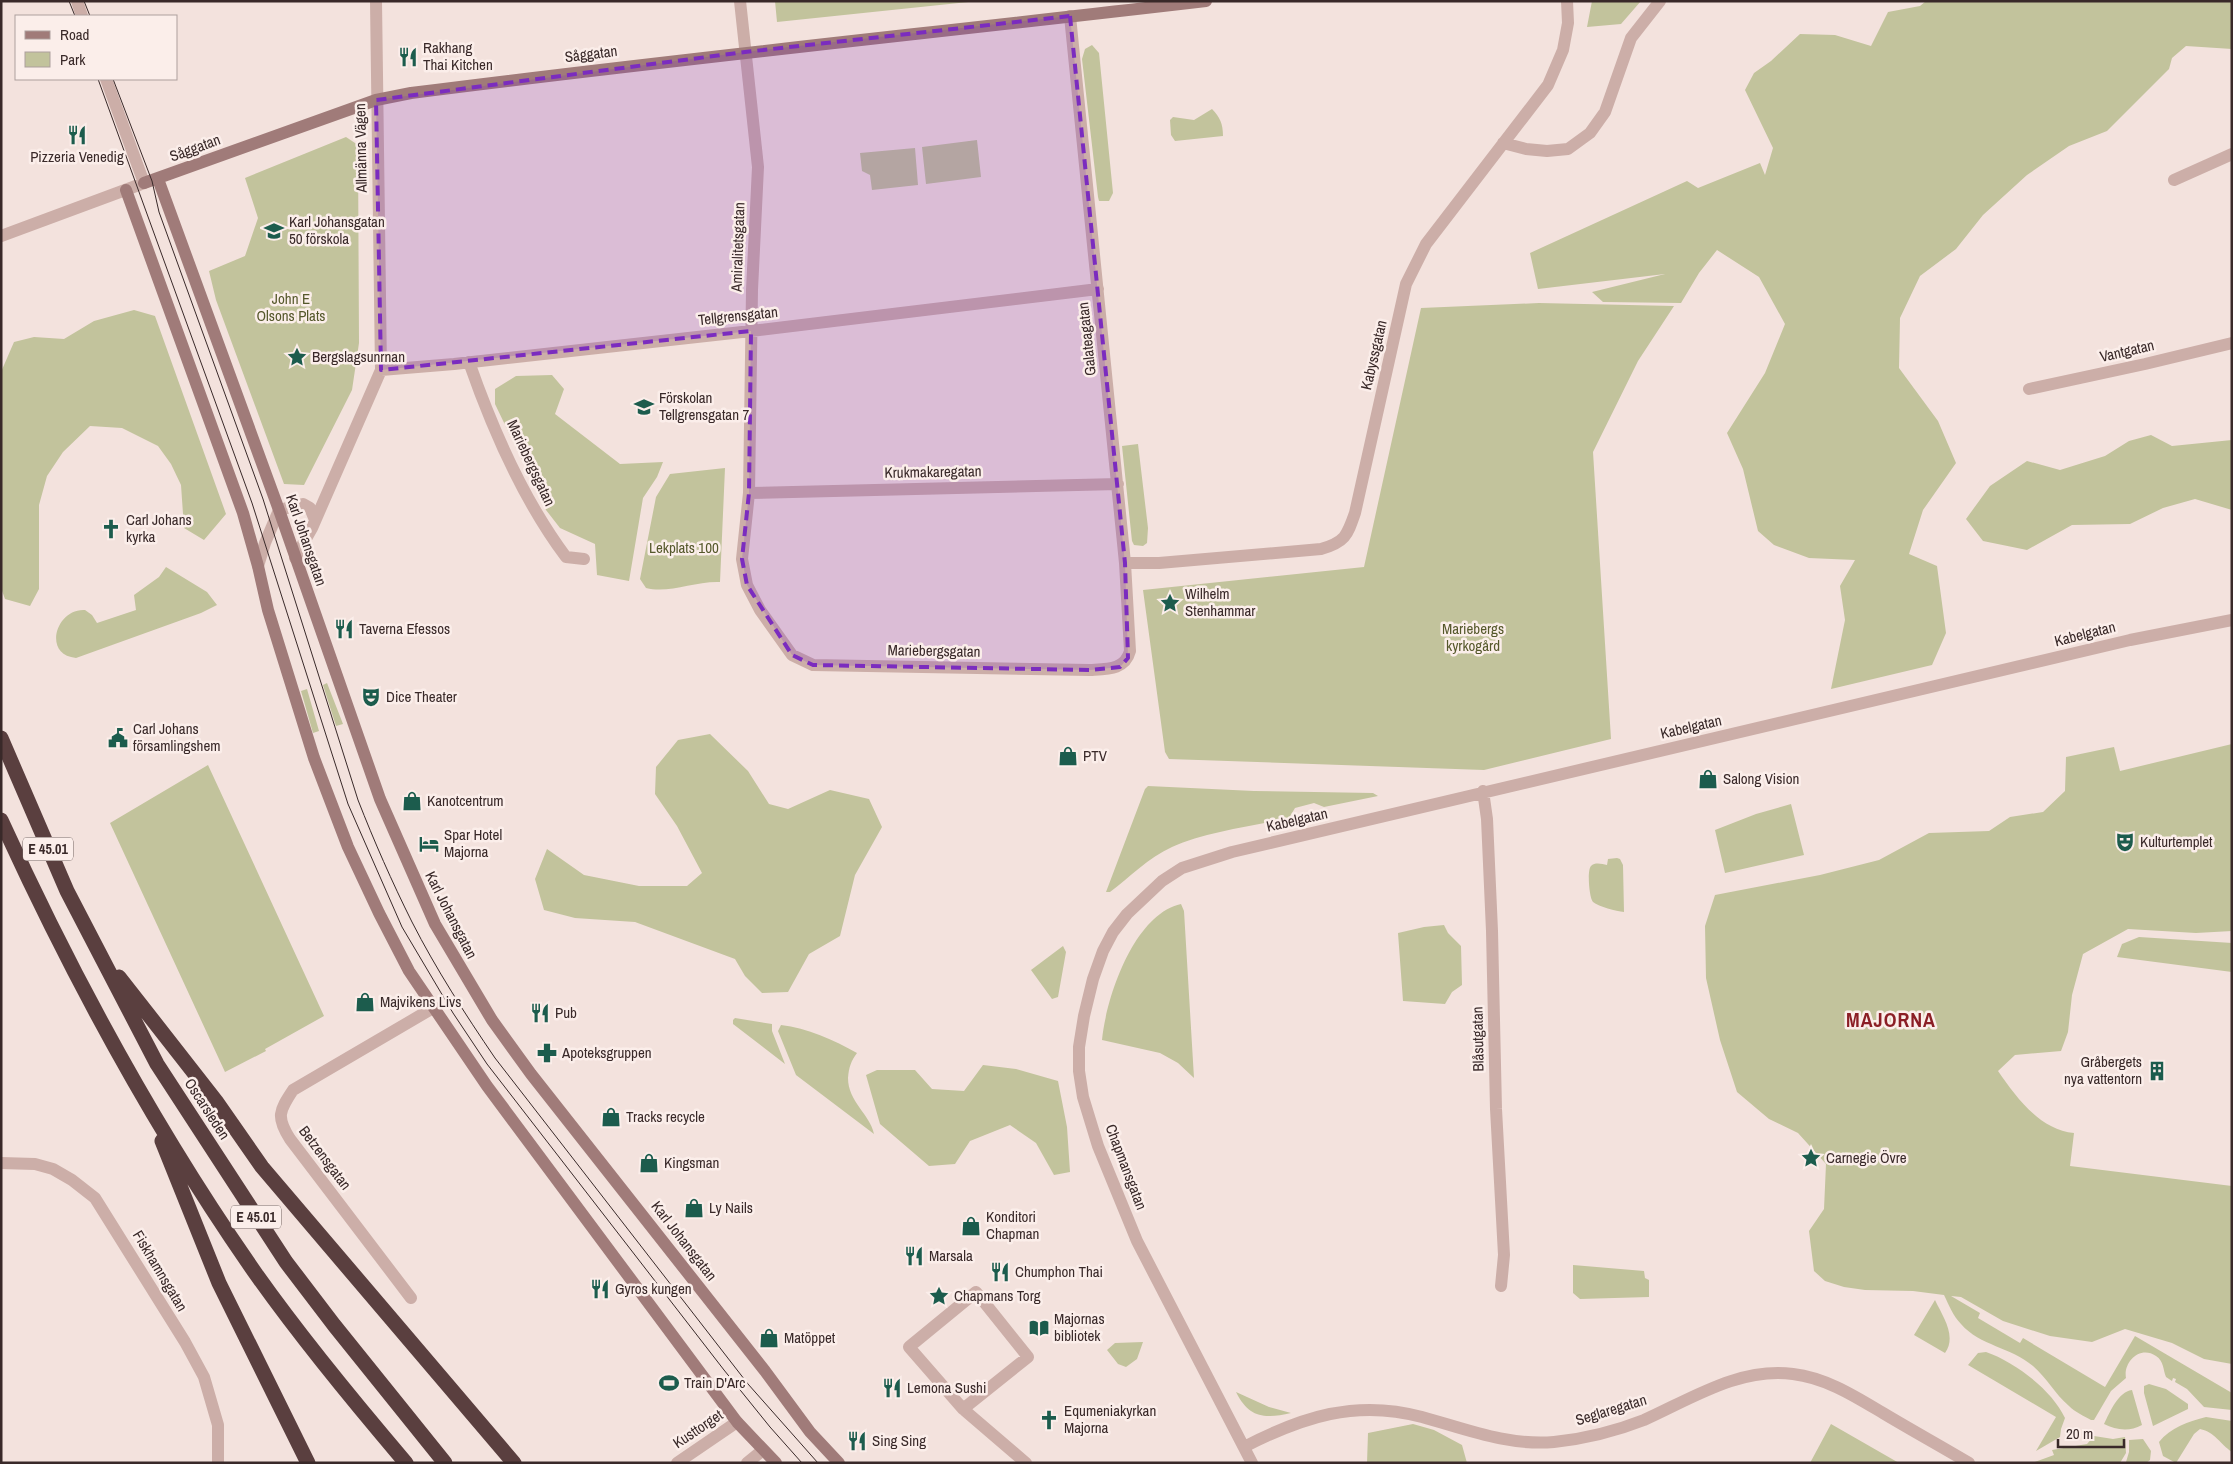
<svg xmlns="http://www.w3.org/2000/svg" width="2233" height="1464" viewBox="0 0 2233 1464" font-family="'Archivo Narrow',sans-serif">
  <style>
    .green { fill: #c2c39c }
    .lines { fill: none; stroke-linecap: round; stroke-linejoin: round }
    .street { stroke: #ccaea8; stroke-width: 12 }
    .secondary { stroke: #a07b79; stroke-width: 12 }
    .highway { stroke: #5a3f3f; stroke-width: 15 }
    .tram { stroke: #392929; stroke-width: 1 }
    .marked { fill: #7b2cbf; fill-opacity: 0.2; stroke: #7b2cbf; stroke-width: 4; stroke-dasharray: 10 6; stroke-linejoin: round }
    .labels { text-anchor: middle; stroke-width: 5; stroke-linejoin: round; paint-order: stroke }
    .shield { fill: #fbeeea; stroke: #736463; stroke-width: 1 }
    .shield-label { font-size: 14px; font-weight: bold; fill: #392929 }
    .poi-label { font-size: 15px; fill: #392929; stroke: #fbeeea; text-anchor: start }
    .street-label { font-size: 15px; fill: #392929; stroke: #fbeeea }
    .park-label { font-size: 15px; fill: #55582b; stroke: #fbeeea }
    .district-label { font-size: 20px; font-weight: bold; letter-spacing: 1px; fill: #8b1e25; stroke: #fbeeea }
  </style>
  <rect width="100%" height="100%" fill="#f3e2dd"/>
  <!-- green -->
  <path class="green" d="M775,1H978L777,22Z
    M1592,1H1641L1621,24L1587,27Z
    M1926,1H2232V49L2186,46L2172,58L2169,69L2107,131L2069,146L2027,175L1983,215L1956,249L1920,276L1900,318L1899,368L1938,421L1956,463L1923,510L1909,554L1937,566L1946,633L1932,665L1831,689L1845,620L1840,586L1855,560L1809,558L1774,545L1758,531L1743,469L1727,433L1765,373L1785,324L1759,277L1717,250L1699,273L1681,303L1603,302L1592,292L1665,274L1538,289L1530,253L1687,181L1698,188L1760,163L1765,175L1773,148L1745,90L1754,73L1771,61L1800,34L1835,35L1871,46L1888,12L1920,6Z
    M1092,45L1099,53L1113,193L1109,201H1099L1098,197L1082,59L1085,49Z
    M1212,109C1220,117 1223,124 1223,136L1175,141L1171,135L1170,120L1173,117L1194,120Z
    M346,137L358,145L359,343L352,390L304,485L284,484L216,300L209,271L245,256L258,218L245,178Z
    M977,140L981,177L926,184L922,147Z
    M915,148L918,185L872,190L870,175L862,171L860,153Z
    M1539,303L1674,306L1638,361L1593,452L1611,739L1484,770L1169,759L1165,752L1143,590L1364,567L1421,308Z
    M134,310L155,316L226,514L204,540L184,528L181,485L171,464L158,446L122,428L90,426L63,452L47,476L39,505V589L30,606L5,599L1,588V372L14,342L34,337L64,339L94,321Z
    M552,375L564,389L555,414L620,464L663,462L657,477L643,498L629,581L597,575L595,544L560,528L546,510L495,404V389L516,376Z
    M2151,435L2172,446L2232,440V510L2195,499L2163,508L2130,524L2072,525L2027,550L1983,541L1966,519L1990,486L2027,461L2060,470L2105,456L2129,441Z
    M1138,444L1148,528L1147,543L1143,546L1134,545L1132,541L1122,446Z
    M725,468L720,582C694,581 669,594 646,588L640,579L656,497L670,474Z
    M166,567L207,592L217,605L201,613L76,658C42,655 56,608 85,610L92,615L97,623L136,610L134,595L159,577Z
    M327,683L343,724L336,726L323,685Z
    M307,689L319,731L313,733L301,691Z
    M710,734L748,771L769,804L788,809L830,790L869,799L882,827L855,875L840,936L809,954L788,992L762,993L745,976L735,959L635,922L575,918L544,910L535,879L547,849L584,875L639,886H687L702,873L677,826L655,794L656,767L678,740Z
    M2232,744V931L2196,933L2128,929L2083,954L2072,995L2068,1032L2061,1051L2015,1055L1998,1071C2016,1097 2040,1130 2074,1133L2070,1166L2232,1186V1364L2204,1359L2172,1343L2125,1329L2092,1342L2050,1336L2003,1321L1961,1297L1951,1296L1980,1313L1978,1318L2020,1343L2023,1338L2105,1387L2135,1336L2232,1393V1410L2204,1407L2187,1389L2175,1382L2176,1379L2173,1378L2172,1381L2166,1377C2163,1370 2164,1361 2156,1356C2140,1345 2123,1362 2126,1378L2111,1391L2094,1420H2091C2084,1416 2075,1412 2069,1406C2055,1394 2047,1378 2033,1366C2011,1347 1980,1346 1961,1324C1953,1316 1949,1305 1944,1295L1913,1291L1865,1290L1844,1287L1825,1281L1814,1271L1809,1231L1824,1209L1826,1164L1798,1133L1769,1119L1737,1092L1720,1040L1706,978L1705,926L1715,895L1820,875L1879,860L1929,833L1989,831L2010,817L2043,812L2065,791L2066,757L2114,747L2120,771Z
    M208,765L324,1016L265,1049L266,1051L225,1072L110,823Z
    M1148,786L1254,791L1373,793L1378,796L1324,807L1314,803L1295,808L1289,818C1253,826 1205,832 1172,847C1148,858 1130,877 1110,892H1106L1145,789Z
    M1791,804L1804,855L1725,873L1715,830L1756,814Z
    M1617,858L1620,859L1623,865L1624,912C1616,911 1599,907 1593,902C1589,897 1587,870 1591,866C1595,862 1602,864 1607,865L1608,859Z
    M1181,904L1184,911L1194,1078L1178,1063L1160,1053L1102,1040C1106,998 1134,914 1181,904Z
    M1444,925L1448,933L1461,946L1462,985L1452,992L1445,1004L1403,1001L1398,933L1424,927Z
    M2139,937L2232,943V972L2117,957L2122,944Z
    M1063,946L1066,952L1058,997L1052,999L1031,970Z
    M735,1018L772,1024V1031L785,1064L733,1024V1020Z
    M781,1025C807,1028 834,1040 857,1053C851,1061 849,1067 848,1078C848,1102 870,1114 874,1134L796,1075L778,1031Z
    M983,1065L1016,1069L1058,1081L1067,1127L1070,1172L1054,1175L1036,1143L1010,1125L970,1141L955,1164L929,1166L880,1124L866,1075L877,1070H915L932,1089L964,1091Z
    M1573,1265L1644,1271L1645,1278L1649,1280V1297L1580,1299L1573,1293Z
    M1935,1300C1943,1317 1957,1336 1945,1353L1914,1335Z
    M1143,1342L1137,1359L1126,1367L1118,1364L1107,1350L1115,1343Z
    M1986,1352C2015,1362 2052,1390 2065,1418L2061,1429L2060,1437L2036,1451L2056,1417L1968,1365L1978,1353Z
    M2149,1384L2166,1389L2188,1404V1409L2153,1426L2144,1393V1386Z
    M2132,1390L2142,1425C2129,1432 2116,1430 2104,1424C2110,1412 2118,1392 2132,1390Z
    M1236,1392L1269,1407L1291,1413C1264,1419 1249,1418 1236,1392Z
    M2206,1417L2232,1421V1452C2220,1444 2215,1432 2200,1429L2194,1434L2176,1463L2163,1456L2159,1442C2170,1428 2189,1421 2206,1417Z
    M1413,1424L1434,1430L1462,1445L1467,1463H1367L1368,1433Z
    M1831,1424L1899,1463H1810Z
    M2094,1436L2113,1439L2125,1437L2126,1453L2120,1463H2032L2054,1455L2052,1450L2087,1444Z
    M2143,1439L2151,1451L2150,1460L2146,1463L2126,1462L2129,1452V1440Z"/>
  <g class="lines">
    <!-- street -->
    <path class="street" d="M77,1L82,16
      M740,1L758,167L752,290L749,493L742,559L747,585L760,610L792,655L813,665L1090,670C1107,669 1125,670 1130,651L1125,563L1070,16
      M1503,143L1526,149L1547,151L1568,149L1590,133L1605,112L1631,38L1660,1
      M2174,180L2232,154
      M1,236L144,183L106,79
      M469,362C492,428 524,501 566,557L584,559
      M381,370L454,364L751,331L1098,289
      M2029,389L2145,364L2232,343
      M749,493L1118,484
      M295,558L312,528L381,370L376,1
      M1125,563H1159L1321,549C1345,542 1347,536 1355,513L1406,284L1426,244L1548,85L1563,50L1568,23L1567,1
      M258,566L265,543L279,510L303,504L310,508L315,520
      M1483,791L1487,819L1492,931L1496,1109L1504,1255L1501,1286
      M1,1163L35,1164L53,1169L72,1180L95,1198L185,1342L204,1377L218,1425V1463
      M976,1292L1028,1357L963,1409L909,1347Z
      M411,1298L290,1139C276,1117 279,1111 293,1090L433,1008
      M963,1409L1026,1463
      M1244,1447C1302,1417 1356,1399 1422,1417C1466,1429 1507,1446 1554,1442C1583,1439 1616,1431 1644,1420C1691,1399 1739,1367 1793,1374C1828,1378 1859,1399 1888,1416C1915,1432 1942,1447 1969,1463
      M677,1463L737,1422
      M747,1463L763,1450
      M1252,1463L1137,1241L1098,1146L1083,1097L1079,1071V1047L1084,1016L1093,979L1103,951L1113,932L1127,914L1162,881L1182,868L1232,852L2130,640L2232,620"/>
    <!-- secondary -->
    <path class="secondary" d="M158,179L279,510L380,799L435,924L492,1020L531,1074L765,1371L810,1432L839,1463
      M144,183L376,100L411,93C676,59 941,32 1206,1
      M126,190L243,513L258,566L268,610L314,758L348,847L379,913L409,971L487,1086L737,1422L776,1463"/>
    <!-- highway -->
    <path class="highway" d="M1,738L67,891L157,1064L286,1262L334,1325L445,1463
      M1,820C73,978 156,1131 256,1274C302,1339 354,1402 406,1463
      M119,977L216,1101L262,1167L514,1463
      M162,1141L219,1283L308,1463"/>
    <!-- tram -->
    <path class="tram" d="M69,1L75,16
      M84,1L90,16
      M98,79L252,503L348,804L402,927L453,1013L487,1064L724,1370L770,1427L802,1463
      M113,79L152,181L159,212L263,499L358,800C374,841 392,882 412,922C436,969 465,1014 495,1058L748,1384L818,1463"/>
  </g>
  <!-- marked area -->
  <path class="marked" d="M1070,16L1125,563L1128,658L1120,667L1090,670L813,665L792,655L747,585L742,559L749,493L751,331L381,370L376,100L745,52Z"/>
  <!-- icons -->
  <defs>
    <symbol id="restaurant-bare" viewBox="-9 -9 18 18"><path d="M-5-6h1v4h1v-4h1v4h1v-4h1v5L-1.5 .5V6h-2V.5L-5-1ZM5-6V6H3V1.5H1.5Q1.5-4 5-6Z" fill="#1c5c4d" stroke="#fbeeea" stroke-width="2.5" paint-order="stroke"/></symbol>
    <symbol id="school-bare" viewBox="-9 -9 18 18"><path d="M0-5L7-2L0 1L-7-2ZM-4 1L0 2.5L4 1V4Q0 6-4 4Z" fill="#1c5c4d" stroke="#fbeeea" stroke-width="2.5" paint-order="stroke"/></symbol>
    <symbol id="sight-bare" viewBox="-9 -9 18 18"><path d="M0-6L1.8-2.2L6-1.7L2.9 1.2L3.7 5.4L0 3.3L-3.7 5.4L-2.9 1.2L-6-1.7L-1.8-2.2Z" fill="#1c5c4d" stroke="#fbeeea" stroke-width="2.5" paint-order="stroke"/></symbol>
    <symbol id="church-bare" viewBox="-9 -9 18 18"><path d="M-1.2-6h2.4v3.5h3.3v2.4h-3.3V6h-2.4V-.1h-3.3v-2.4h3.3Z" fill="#1c5c4d" stroke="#fbeeea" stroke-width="2.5" paint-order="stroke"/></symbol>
    <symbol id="theatre-bare" viewBox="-9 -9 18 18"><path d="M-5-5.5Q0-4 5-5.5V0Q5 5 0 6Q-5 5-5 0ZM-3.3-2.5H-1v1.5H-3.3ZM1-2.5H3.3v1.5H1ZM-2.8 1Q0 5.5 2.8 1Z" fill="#1c5c4d" stroke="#fbeeea" stroke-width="2.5" paint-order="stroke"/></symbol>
    <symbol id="civic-bare" viewBox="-9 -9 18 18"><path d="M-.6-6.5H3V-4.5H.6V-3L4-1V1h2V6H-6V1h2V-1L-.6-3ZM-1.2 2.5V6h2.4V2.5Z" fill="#1c5c4d" stroke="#fbeeea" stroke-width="2.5" paint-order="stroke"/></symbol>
    <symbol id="shop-bare" viewBox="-9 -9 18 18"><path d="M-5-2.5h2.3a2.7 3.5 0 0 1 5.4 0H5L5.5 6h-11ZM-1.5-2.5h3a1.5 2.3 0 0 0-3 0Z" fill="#1c5c4d" stroke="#fbeeea" stroke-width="2.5" paint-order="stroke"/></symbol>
    <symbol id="hotel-bare" viewBox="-9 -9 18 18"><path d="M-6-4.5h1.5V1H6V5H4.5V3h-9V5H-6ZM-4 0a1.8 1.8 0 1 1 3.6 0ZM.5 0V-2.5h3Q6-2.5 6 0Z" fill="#1c5c4d" stroke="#fbeeea" stroke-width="2.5" paint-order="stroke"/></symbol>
    <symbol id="pharmacy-bare" viewBox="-9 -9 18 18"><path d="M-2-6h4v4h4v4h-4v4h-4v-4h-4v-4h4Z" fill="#1c5c4d" stroke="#fbeeea" stroke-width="2.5" paint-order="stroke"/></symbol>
    <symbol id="building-bare" viewBox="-9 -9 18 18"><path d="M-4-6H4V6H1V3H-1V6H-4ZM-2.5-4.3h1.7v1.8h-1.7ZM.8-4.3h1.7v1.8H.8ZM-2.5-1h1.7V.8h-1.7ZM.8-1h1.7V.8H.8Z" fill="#1c5c4d" stroke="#fbeeea" stroke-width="2.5" paint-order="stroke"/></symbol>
    <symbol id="library-bare" viewBox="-9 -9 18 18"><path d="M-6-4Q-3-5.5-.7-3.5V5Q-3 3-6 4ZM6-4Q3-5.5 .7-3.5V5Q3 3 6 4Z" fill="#1c5c4d" stroke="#fbeeea" stroke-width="2.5" paint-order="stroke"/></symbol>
    <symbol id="stadium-bare" viewBox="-9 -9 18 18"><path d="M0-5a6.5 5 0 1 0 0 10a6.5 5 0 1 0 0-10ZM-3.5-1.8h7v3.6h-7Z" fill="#1c5c4d" stroke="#fbeeea" stroke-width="2.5" paint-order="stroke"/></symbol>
  </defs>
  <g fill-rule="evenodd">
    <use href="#restaurant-bare" x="394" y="43" width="28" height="28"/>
    <use href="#restaurant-bare" x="63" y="121" width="28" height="28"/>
    <use href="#school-bare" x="260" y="217" width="28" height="28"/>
    <use href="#sight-bare" x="283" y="343" width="28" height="28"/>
    <use href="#school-bare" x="630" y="393" width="28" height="28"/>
    <use href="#church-bare" x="97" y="515" width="28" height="28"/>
    <use href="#sight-bare" x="1156" y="589" width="28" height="28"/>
    <use href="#restaurant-bare" x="330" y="615" width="28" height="28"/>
    <use href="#theatre-bare" x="357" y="683" width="28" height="28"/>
    <use href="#civic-bare" x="104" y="724" width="28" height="28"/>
    <use href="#shop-bare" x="1054" y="742" width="28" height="28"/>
    <use href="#shop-bare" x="1694" y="765" width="28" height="28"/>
    <use href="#shop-bare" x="398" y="787" width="28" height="28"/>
    <use href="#theatre-bare" x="2111" y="828" width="28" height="28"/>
    <use href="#hotel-bare" x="415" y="830" width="28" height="28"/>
    <use href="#shop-bare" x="351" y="988" width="28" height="28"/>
    <use href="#restaurant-bare" x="526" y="999" width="28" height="28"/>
    <use href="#pharmacy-bare" x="533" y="1039" width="28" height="28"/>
    <use href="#building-bare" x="2143" y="1057" width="28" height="28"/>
    <use href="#shop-bare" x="597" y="1103" width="28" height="28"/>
    <use href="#sight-bare" x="1797" y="1144" width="28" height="28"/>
    <use href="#shop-bare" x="635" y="1149" width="28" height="28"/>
    <use href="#shop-bare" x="680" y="1194" width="28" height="28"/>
    <use href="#shop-bare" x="957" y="1212" width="28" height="28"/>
    <use href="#restaurant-bare" x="900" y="1242" width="28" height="28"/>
    <use href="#restaurant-bare" x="986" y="1258" width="28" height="28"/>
    <use href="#restaurant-bare" x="586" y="1275" width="28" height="28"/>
    <use href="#sight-bare" x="925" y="1282" width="28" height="28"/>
    <use href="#library-bare" x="1025" y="1314" width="28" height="28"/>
    <use href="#shop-bare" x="755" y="1324" width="28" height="28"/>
    <use href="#stadium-bare" x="655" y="1369" width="28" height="28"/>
    <use href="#restaurant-bare" x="878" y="1374" width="28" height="28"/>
    <use href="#church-bare" x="1035" y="1406" width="28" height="28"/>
    <use href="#restaurant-bare" x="843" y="1427" width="28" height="28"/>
  </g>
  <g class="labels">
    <!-- shield labels -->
    <g class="shield">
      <rect x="23" y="837.5" width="50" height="23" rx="4"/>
      <rect x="231" y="1205.5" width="50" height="23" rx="4"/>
    </g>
    <g class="shield-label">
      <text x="48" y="854">E 45.01</text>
      <text x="256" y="1222">E 45.01</text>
    </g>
    <!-- poi labels -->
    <g class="poi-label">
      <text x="423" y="53">Rakhang<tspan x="423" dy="17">Thai Kitchen</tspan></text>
      <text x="77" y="162" text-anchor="middle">Pizzeria Venedig</text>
      <text x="289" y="227">Karl Johansgatan<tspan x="289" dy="17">50 förskola</tspan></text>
      <text x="312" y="362">Bergslagsunrnan</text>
      <text x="659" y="403">Förskolan<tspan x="659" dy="17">Tellgrensgatan 7</tspan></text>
      <text x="126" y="525">Carl Johans<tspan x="126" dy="17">kyrka</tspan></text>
      <text x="1185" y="599">Wilhelm<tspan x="1185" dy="17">Stenhammar</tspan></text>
      <text x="359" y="634">Taverna Efessos</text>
      <text x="386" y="702">Dice Theater</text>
      <text x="133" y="734">Carl Johans<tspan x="133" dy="17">församlingshem</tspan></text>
      <text x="1083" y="761">PTV</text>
      <text x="1723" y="784">Salong Vision</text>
      <text x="427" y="806">Kanotcentrum</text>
      <text x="444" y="840">Spar Hotel<tspan x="444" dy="17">Majorna</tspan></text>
      <text x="2140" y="847">Kulturtemplet</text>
      <text x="380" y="1007">Majvikens Livs</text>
      <text x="555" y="1018">Pub</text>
      <text x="562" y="1058">Apoteksgruppen</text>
      <text x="2142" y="1067" text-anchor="end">Gråbergets<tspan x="2142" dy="17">nya vattentorn</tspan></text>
      <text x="626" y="1122">Tracks recycle</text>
      <text x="1826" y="1163">Carnegie Övre</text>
      <text x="664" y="1168">Kingsman</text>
      <text x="709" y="1213">Ly Nails</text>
      <text x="986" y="1222">Konditori<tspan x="986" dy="17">Chapman</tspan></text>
      <text x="929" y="1261">Marsala</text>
      <text x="1015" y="1277">Chumphon Thai</text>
      <text x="615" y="1294">Gyros kungen</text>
      <text x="954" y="1301">Chapmans Torg</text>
      <text x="1054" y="1324">Majornas<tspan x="1054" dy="17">bibliotek</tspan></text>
      <text x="784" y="1343">Matöppet</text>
      <text x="684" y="1388">Train D'Arc</text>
      <text x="907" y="1393">Lemona Sushi</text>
      <text x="1064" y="1416">Equmeniakyrkan<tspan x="1064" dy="17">Majorna</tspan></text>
      <text x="872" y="1446">Sing Sing</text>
    </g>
    <!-- street labels -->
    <g class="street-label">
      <text transform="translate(591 54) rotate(-7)" y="5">Såggatan</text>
      <text transform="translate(195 148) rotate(-20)" y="5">Såggatan</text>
      <text transform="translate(361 148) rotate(-91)" y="5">Allmänna Vägen</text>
      <text transform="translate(738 247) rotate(-88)" y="5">Amiralitetsgatan</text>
      <text transform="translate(738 316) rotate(-6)" y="5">Tellgrensgatan</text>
      <text transform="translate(1087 339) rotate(-96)" y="5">Galateagatan</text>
      <text transform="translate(2127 351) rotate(-13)" y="5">Vantgatan</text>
      <text transform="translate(1374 355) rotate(-77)" y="5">Kabyssgatan</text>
      <text transform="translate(531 463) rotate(65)" y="5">Mariebergsgatan</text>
      <text transform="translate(933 472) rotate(-1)" y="5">Krukmakaregatan</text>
      <text transform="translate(306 540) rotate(71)" y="5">Karl Johansgatan</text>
      <text transform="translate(2085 634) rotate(-14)" y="5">Kabelgatan</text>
      <text transform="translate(934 651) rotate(1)" y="5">Mariebergsgatan</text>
      <text transform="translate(1691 727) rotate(-13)" y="5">Kabelgatan</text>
      <text transform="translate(1297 820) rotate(-13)" y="5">Kabelgatan</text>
      <text transform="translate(451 915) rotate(63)" y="5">Karl Johansgatan</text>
      <text transform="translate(1478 1039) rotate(-91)" y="5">Blåsutgatan</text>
      <text transform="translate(207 1109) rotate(57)" y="5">Oscarsleden</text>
      <text transform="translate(325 1158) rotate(53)" y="5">Betzensgatan</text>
      <text transform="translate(1126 1167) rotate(69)" y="5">Chapmansgatan</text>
      <text transform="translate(684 1241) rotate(52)" y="5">Karl Johansgatan</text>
      <text transform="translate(160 1271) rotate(59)" y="5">Fiskhamnsgatan</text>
      <text transform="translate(1611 1410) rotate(-17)" y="5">Seglaregatan</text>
      <text transform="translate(698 1429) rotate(-34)" y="5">Kusttorget</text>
    </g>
    <!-- park labels -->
    <g class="park-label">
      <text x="291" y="304">John E<tspan x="291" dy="17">Olsons Plats</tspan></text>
      <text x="684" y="553">Lekplats 100</text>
      <text x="1473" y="634">Mariebergs<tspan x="1473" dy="17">kyrkogård</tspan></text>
    </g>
    <!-- district labels -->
    <g class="district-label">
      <text x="1891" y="1027">MAJORNA</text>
    </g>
  </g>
  <!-- border -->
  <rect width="2233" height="1464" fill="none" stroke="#392929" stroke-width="5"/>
  <!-- legend -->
  <rect x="15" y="15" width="162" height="65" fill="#fbeeea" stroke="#ad9f9d"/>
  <rect x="25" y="31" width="25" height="8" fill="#a07b79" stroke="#ad9f9d"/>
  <text x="60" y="40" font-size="15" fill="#392929">Road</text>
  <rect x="25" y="52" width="25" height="15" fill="#c2c39c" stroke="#ad9f9d"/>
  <text x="60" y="65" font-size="15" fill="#392929">Park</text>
  <!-- scale -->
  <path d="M2058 1439v8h66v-8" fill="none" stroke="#392929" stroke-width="2.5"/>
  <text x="2066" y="1439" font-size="15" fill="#392929" stroke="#fbeeea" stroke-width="4" paint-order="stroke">20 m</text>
</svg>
